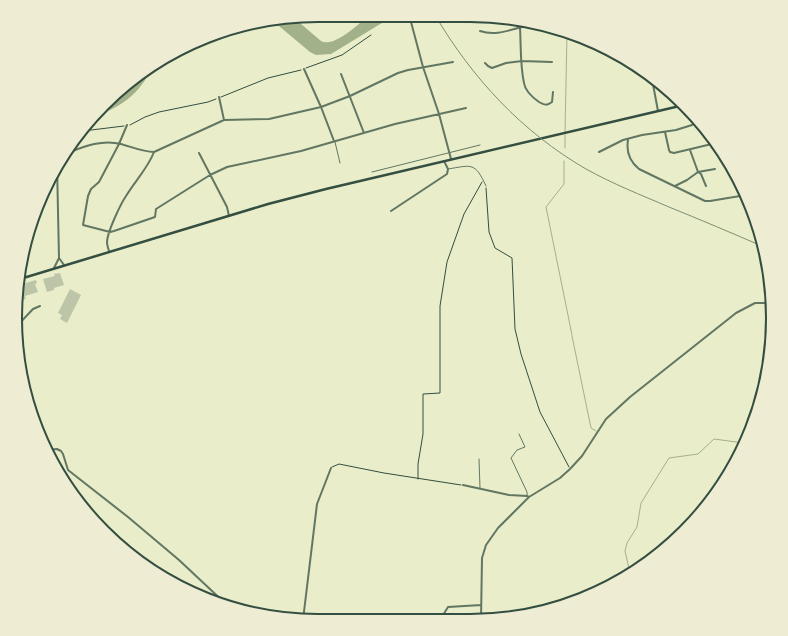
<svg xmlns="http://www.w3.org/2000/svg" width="788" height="636" viewBox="0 0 788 636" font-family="'DejaVu Sans',sans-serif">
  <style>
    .water { fill: #a3b18a }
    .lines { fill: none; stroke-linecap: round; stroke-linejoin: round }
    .stream { stroke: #a3b18a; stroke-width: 1 }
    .building { fill: #bcc5a7 }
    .path { stroke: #344e41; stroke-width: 1 }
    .service { stroke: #617663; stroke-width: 1 }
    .minor { stroke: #617663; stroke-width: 2 }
    .secondary { stroke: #344e41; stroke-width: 2.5 }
    .rail { stroke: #7c8e77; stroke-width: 1 }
    .rim { fill: none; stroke: #344e41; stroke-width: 2 }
  </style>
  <rect width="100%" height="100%" fill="#e9edc9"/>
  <!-- water -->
  <path class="water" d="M369,15H395L331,54L316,55L310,52L273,21L294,18L321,41C334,48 359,24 369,15Z
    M151,68C141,94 119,108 93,117L104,104Z"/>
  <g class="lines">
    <!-- stream -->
    <path class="stream" d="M565,132L567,34
      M565,148V135
      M564,161V184L546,207L572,335
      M572,336L591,428L596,431
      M630,573L625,551L627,543L637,527L641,503L669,458L698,454L714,439L744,443"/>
  </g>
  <!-- building -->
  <path class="building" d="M60,273L64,285L54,288V290L47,292L43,279L55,276L54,274Z
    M36,280L37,283L35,284L38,292L25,296L26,299L18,301L19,285Z
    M70,289L81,295L67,323L60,319L62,315L58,313Z"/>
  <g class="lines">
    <!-- path -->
    <path class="path" d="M406,15L407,17
      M415,21H422L435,15
      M306,68L342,55L371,35
      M221,97L268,78L301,70
      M130,125L145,117L159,112L208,102L216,99
      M83,131L124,126
      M486,188L489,232L495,248L512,258L515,329L521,354L540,412L569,467
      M332,467L339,464L384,473L461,485
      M418,479V464L423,434V394L440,393V306L447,262L464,214L482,182"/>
    <!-- service -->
    <path class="service" d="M692,125L701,123
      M335,142L340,163
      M448,169C472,165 475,162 486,186
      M372,172L480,145
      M519,434L525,447L517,450L511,458L527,492V496
      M479,459L480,488"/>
    <!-- minor -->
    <path class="minor" d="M411,22L423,67L439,114L451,159
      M520,27C521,45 520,65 524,83C525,91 532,97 539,102C544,105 547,106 552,102L553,92
      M480,31C498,37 513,28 531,25
      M485,63L488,66L492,68L506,63L522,61L552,62
      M304,69L321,107L334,141
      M341,74L364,133
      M652,79L658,111
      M219,97L224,120
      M127,125L119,144L99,182L91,189L88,196L83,225L110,232L114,231L155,217L156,209L210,175L227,167L301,151L395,124L466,108
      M665,132L669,150L670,152L674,153L716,143
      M628,140C626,152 629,161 639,169L705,201H710L746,195
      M690,150L698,172L701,174L706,186
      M599,152L623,140L642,135L676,130L692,125
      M199,153L227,207L229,216
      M65,154C83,147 101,139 121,144C132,147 143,152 154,152
      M57,164L59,258L64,265
      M675,186L687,180L698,172L715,169
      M743,186V195
      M391,211L447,174L448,169L444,161
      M109,251C108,248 107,245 107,242C107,233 120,205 126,196C135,181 148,168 154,152L224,120L269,119L321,107L350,96L398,73L408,70L453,62
      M54,268L59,258
      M16,327L33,309L40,306
      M46,450L57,449L61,451L63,454L68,470L128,517L179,560L228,606
      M463,485L509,495L527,496L529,497
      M303,620L317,504L331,468
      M440,620L448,607L481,605
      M481,620L482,558L486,545L498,528L529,497L560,478L570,469L582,456L606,419L630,397L736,313L755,303H772"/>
    <!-- secondary -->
    <path class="secondary" d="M20,279L268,204L326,189L684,105"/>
    <!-- rail -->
    <path class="rail" d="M435,15C472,78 522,132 586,169C613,184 641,195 669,207C701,220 732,233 764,247"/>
  </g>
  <!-- crop -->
  <path d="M0 0H788V636H0ZM318 22H470A296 296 0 0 1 766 318V318A296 296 0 0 1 470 614H318A296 296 0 0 1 22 318V318A296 296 0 0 1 318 22Z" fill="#eeecd3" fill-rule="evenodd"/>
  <path class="rim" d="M318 22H470A296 296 0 0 1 766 318V318A296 296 0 0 1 470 614H318A296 296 0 0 1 22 318V318A296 296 0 0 1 318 22Z"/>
</svg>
